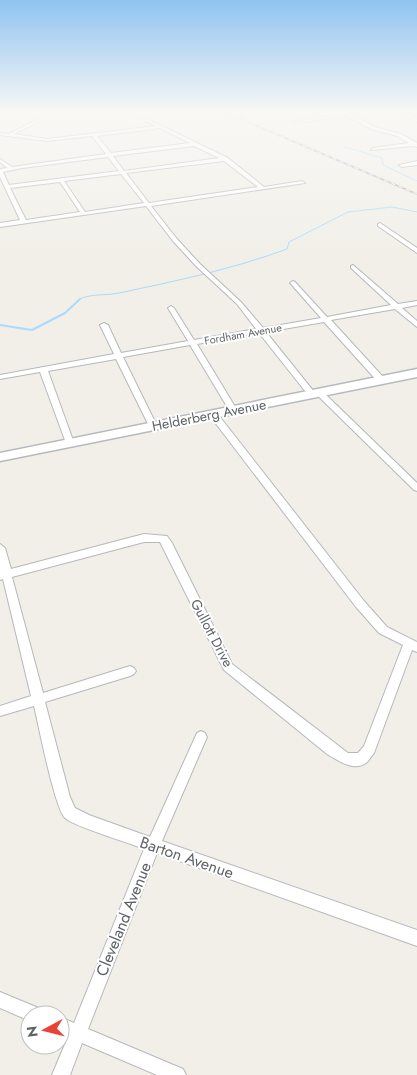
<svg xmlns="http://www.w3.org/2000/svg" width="417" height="1075" viewBox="0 0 417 1075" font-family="Jost,sans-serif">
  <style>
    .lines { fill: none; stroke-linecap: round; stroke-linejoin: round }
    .stream-far1 { stroke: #aadaff; stroke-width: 1 }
    .stream { stroke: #aadaff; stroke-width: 2 }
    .street-casing { stroke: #b5b8bc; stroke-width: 2 }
    .secondary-casing { stroke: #b6babf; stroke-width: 3 }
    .street { fill: #fff; fill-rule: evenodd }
    .secondary { fill: #fff; fill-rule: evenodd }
    .rail-casing { stroke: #b6b7b8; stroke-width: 2 }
    .rail { stroke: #fff; stroke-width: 1; stroke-dasharray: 4; stroke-linecap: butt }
    .labels { text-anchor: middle; stroke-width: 4; stroke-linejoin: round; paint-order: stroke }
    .far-street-label { font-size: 11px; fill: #5f6368; stroke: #fff }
    .street-label { font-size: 14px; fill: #5f6368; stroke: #fff }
    .near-street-label { font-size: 16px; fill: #5f6368; stroke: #fff }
  </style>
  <rect width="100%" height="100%" fill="#f1efe8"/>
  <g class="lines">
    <!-- stream-far1 -->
    <path class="stream-far1" d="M0,112L6,111
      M345,147L382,158L383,165L417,181
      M78,300C89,293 106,296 119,293C176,281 233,269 287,249L289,242L348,212L392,207L417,212"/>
    <!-- stream -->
    <path class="stream" d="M0,325L32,330L65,313L80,299"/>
    <defs>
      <path id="street" d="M338,111H343L348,113L377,111L352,115L375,127L401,134L417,143V147L413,146L371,150L373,148L409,143L397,136L371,129L347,116L294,123L292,122L343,114Z
        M394,111H399L417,119V122Z
        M139,115L228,158L264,187L302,181L305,183L151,206L177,239L200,264L241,302L263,328L321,318L291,284L290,283L293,281L295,282L327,317L391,305L351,268V266L353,265L398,304L417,301V305L402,308L417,321V327L395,309L331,320L384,378V382H378L324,322L266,332L315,393L319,391H322L417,483V491L414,490L316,394L312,396H309L259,333L197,344L237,410L233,412L229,410L190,345L123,357L157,426L153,429L149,426L116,359L48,371L74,443L70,446L66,443L40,372L0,379V375L114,354L100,325L104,323L108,325L121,353L188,341L168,308L171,306L174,308L194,340L256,329L237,304L196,266L173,241L146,206L0,227V223L20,220L0,177V169L7,168L0,162V159L12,167L106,154L92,136L47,141L0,135V133L9,134L36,120L38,122L14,134L47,139L156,126L137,117ZM160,128L190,143L111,153L97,136ZM194,146L219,158L124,171L113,156ZM108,157L119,171L9,185L3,172L22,168ZM224,161L258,187L149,203L126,173ZM121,174L144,203L85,212L64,181ZM60,182L80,212L26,220L10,188Z
        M417,161V165L402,167L399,165Z
        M380,223L417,248V253L378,226V224Z
        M213,411L216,412L364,601L387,627L417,642V652L412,650L374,753C371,756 369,761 366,763C354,772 337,760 327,754L224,670L160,542H144L12,577L43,693L130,666L134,668L136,671L134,674L130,676L45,702L70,797L75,808L89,815L150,837L197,733L201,731L205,733L207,737L162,841L417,930V946L157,853L88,1029L183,1069L186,1075H157L82,1043L70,1075H52L68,1037L60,1033V1017L74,1023L144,849C130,843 73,826 65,818C54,806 39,726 34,706L0,716V706L31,696L3,579L0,580V544L5,548L11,569L144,534L167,536L172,543L232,664L348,753H358L364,746L403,645L379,633L356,607L210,416V412Z
        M0,992L41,1009L43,1015H30V1021L0,1008Z"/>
      <path id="secondary" d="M417,369V377L0,461V453Z"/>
    </defs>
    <!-- street casing -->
    <use href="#street" class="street-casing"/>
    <!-- secondary casing -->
    <use href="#secondary" class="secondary-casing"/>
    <!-- street -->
    <use href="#street" class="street"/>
    <!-- secondary -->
    <use href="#secondary" class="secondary"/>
    <defs>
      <path id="rail" d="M222,111L417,194"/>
    </defs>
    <!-- rail casing -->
    <use href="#rail" class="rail-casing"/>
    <!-- rail -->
    <use href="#rail" class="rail"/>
  </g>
  <!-- sky -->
  <linearGradient id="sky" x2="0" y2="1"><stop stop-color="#8fc3f1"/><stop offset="0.43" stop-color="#f9f8f5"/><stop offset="1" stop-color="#f9f8f5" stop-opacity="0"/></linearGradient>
  <rect width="417" height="261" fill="url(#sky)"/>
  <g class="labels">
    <!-- far-street labels -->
    <g class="far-street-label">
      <text transform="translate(243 334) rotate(-10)" y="4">Fordham Avenue</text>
    </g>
    <!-- street labels -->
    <g class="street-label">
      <text transform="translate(209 415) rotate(-11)" y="5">Helderberg Avenue</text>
      <text transform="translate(212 633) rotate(62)" y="5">Gullott Drive</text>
    </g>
    <!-- near-street labels -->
    <g class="near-street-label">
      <text transform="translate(187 857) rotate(19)" y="6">Barton Avenue</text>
      <text transform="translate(123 919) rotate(-68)" y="6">Cleveland Avenue</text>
    </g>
  </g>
  <!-- north arrow -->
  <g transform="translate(45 1030) rotate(263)"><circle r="24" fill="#ffffff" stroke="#bfc1c3"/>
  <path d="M0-4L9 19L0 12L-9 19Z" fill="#ea4335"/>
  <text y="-8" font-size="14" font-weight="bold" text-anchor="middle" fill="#5f6368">N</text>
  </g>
</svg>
